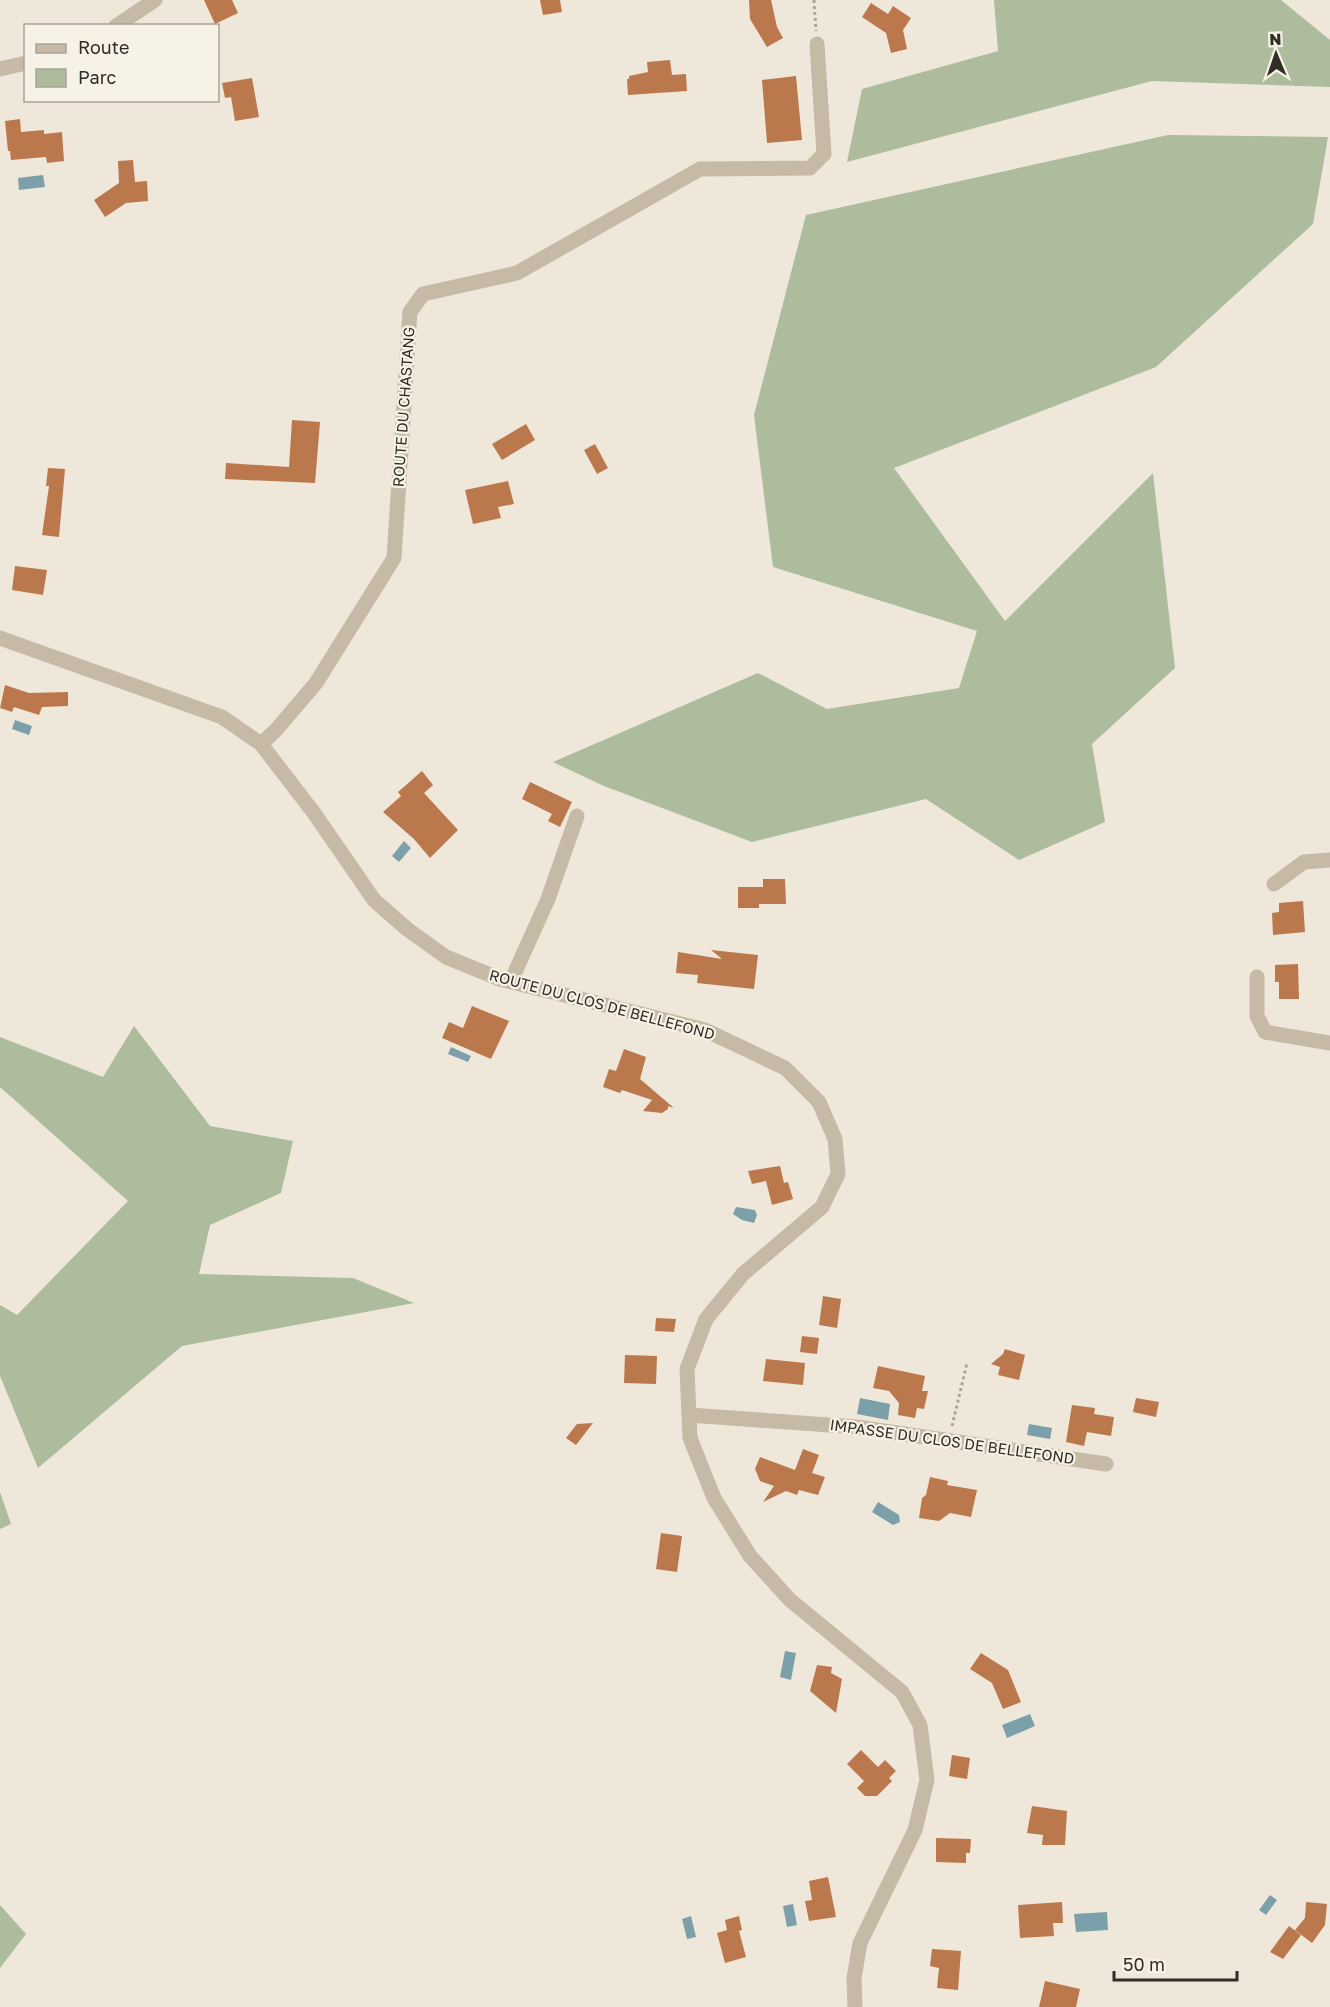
<svg xmlns="http://www.w3.org/2000/svg" width="1330" height="2007" viewBox="0 0 1330 2007" font-family="'Golos Text',sans-serif">
  <style>
    .green { fill: #acbc9c }
    .water { fill: #7ca0a9 }
    .building { fill: #bb784c }
    .lines { fill: none; stroke-linecap: round; stroke-linejoin: round }
    .path { stroke: #b1a492; stroke-width: 3; stroke-dasharray: 3 3; stroke-linecap: butt }
    .minor { stroke: #c6baa7; stroke-width: 15 }
    .labels { text-anchor: middle; stroke-width: 4.5; stroke-linejoin: round; paint-order: stroke }
    .street-label { font-size: 15px; fill: #332d27; stroke: #f7f2e6 }
  </style>
  <rect width="100%" height="100%" fill="#efe8da"/>
  <!-- green -->
  <path class="green" d="M994,0H1281L1330,40V87L1152,81L847,162L862,89L998,51Z
    M1168,135L1328,137L1313,224L1156,367L894,468L1005,621L1153,473L1175,668L1092,744L1105,822L1019,860L926,799L752,842L604,786L553,762L758,673L827,709L959,688L977,631L773,567L754,415L806,215Z
    M134,1026L210,1126L293,1141L281,1193L210,1225L199,1274L353,1278L414,1303L182,1346L38,1468L0,1376V1305L17,1315L128,1201L0,1087V1037L103,1077Z
    M0,1492L11,1524L0,1529Z
    M0,1905L26,1934L0,1968Z"/>
  <!-- water -->
  <path class="water" d="M43,175L45,187L19,190L18,178Z
    M15,720L32,726L29,735L12,729Z
    M404,841L411,848L399,862L392,856Z
    M451,1047L471,1056L468,1062L448,1054Z
    M736,1207L755,1210L757,1215L754,1223L742,1220L733,1214Z
    M860,1398L890,1404L888,1420L857,1414Z
    M1029,1424L1052,1428L1050,1439L1027,1435Z
    M878,1502L899,1515L900,1522L893,1525L872,1512Z
    M785,1651L796,1653L791,1680L780,1677Z
    M1030,1714L1035,1726L1007,1738L1002,1725Z
    M1270,1895L1277,1900L1266,1915L1259,1910Z
    M793,1904L797,1925L787,1927L783,1906Z
    M1107,1912L1108,1930L1076,1932L1074,1914Z
    M691,1916L696,1937L687,1939L682,1919Z"/>
  <!-- building -->
  <path class="building" d="M204,0H232L238,13L215,24Z
    M540,0H560L562,12L543,15Z
    M749,0H771L777,27L783,38L767,47L750,19Z
    M871,3L888,14L893,6L911,18L903,30L907,49L891,53L886,33L862,17Z
    M670,60L672,75L686,74L687,91L628,95L627,79H629V76L648,72L647,62Z
    M796,76L802,140L767,143L762,80Z
    M252,78L259,117L235,121L231,97L225,98L222,83Z
    M20,119L21,132L44,130V134L62,132L64,161L47,163L46,157L11,160L10,151H8L5,121Z
    M133,160L135,182L147,181L148,201L126,203L105,217L94,200L119,183L118,161Z
    M292,420L320,422L315,483L225,479L226,463L289,467Z
    M526,424L535,440L502,460L492,444Z
    M595,444L608,468L597,474L584,450Z
    M48,468L65,469L59,537L42,535L49,486H46Z
    M508,481L514,504L498,507L501,518L473,524L465,490Z
    M15,566L47,570L43,595L12,590Z
    M5,685L29,693L68,692V706L42,707L39,715L14,707L12,712L0,708Z
    M422,771L433,785L424,793L458,830L430,858L414,839L383,812L401,796L398,792Z
    M530,782L572,802L560,827L548,821L552,814L522,799Z
    M763,879H785L786,904H759V908H738V887H763Z
    M1303,901L1305,932L1273,935L1272,913L1279,912V903Z
    M711,950L758,955L754,989L697,983L698,975L676,973L678,952L722,959Z
    M1298,964L1299,999H1279V982H1275V965Z
    M472,1006L509,1021L491,1059L442,1038L449,1022L463,1028Z
    M624,1049L646,1057L640,1079L674,1108L668,1106V1109L662,1113L643,1111L652,1100L622,1090L620,1093L603,1087L609,1069L616,1071Z
    M780,1166L784,1183L788,1182L793,1199L772,1205L766,1181L752,1184L748,1171Z
    M823,1296L841,1299L837,1328L819,1325Z
    M656,1318L676,1319L674,1332L655,1331Z
    M802,1336L819,1338L817,1354L800,1352Z
    M1005,1349L1025,1355L1019,1380L998,1375L1000,1367L991,1364L1003,1354Z
    M625,1355L657,1356L656,1384L624,1383Z
    M766,1359L805,1363L803,1385L763,1381Z
    M878,1366L925,1376L922,1391H928L924,1409L917,1408L915,1418L898,1415L899,1403L889,1391L873,1388Z
    M1136,1398L1159,1402L1156,1417L1133,1412Z
    M1072,1405L1095,1408L1094,1414L1114,1417L1111,1436L1087,1432L1084,1446L1066,1442Z
    M593,1423L576,1445L566,1438L577,1424Z
    M803,1449L819,1455L812,1473L825,1477L818,1495L799,1490L797,1495L786,1491L763,1502L774,1486L760,1481L755,1469L760,1457L795,1470Z
    M930,1477L948,1481L947,1485L977,1490L971,1517L950,1513L939,1521L919,1518L922,1498L926,1495Z
    M661,1533L682,1536L677,1572L656,1569Z
    M981,1653L1008,1670L1021,1702L1003,1709L992,1683L970,1669Z
    M817,1665L832,1667L831,1673L842,1679L836,1713L810,1691Z
    M861,1750L878,1767L885,1760L896,1771L889,1778L892,1781L877,1796H865L857,1788L864,1781L847,1764Z
    M952,1755L970,1758L967,1779L949,1776Z
    M1032,1806L1067,1811L1065,1845H1042L1043,1835L1027,1833Z
    M936,1838L971,1839L970,1853H966V1863L936,1862Z
    M828,1877L836,1917L809,1921L805,1901L812,1900L809,1881Z
    M1062,1902L1063,1923H1053L1054,1936L1020,1938L1018,1905Z
    M1306,1902L1327,1904L1325,1925L1312,1943L1295,1930L1305,1918Z
    M739,1916L742,1930L739,1931L746,1957L725,1963L717,1933L727,1930L725,1920Z
    M1289,1926L1301,1935L1283,1959L1270,1952Z
    M932,1949L961,1951L958,1990L937,1988L939,1968L930,1966Z
    M1045,1981L1080,1989L1076,2007H1039Z"/>
  <g class="lines">
    <!-- path -->
    <path class="path" d="M814,0L816,31
      M952,1426L967,1363"/>
    <!-- minor -->
    <path class="minor" d="M116,26L155,0
      M0,69L26,63
      M0,638L222,717L261,744L314,813L374,900L407,929L446,957L500,979L705,1030L785,1068L819,1102L835,1139L838,1174L822,1207L743,1274L706,1319L687,1369L690,1438L714,1498L750,1556L790,1600L902,1692L920,1725L927,1780L915,1830L860,1943L854,1978L855,2007
      M261,744L276,730L316,683L394,558L410,312L423,294L517,273L700,169L810,168L824,154L817,44
      M1274,884L1304,862L1330,860
      M1257,977V1016L1265,1032L1330,1043
      M511,981L548,899L577,816
      M689,1415L857,1427L1106,1464"/>
  </g>
  <g class="labels">
    <!-- street labels -->
    <g class="street-label">
      <text transform="translate(404 407) rotate(-86)" y="5">ROUTE DU CHASTANG</text>
      <text transform="translate(602 1005) rotate(15)" y="5">ROUTE DU CLOS DE BELLEFOND</text>
      <text transform="translate(952 1442) rotate(8)" y="5">IMPASSE DU CLOS DE BELLEFOND</text>
    </g>
  </g>
  <!-- legend -->
  <rect x="24" y="24" width="195" height="78" fill="#f7f2e6" stroke="#a9a39a" stroke-width="1.5"/>
  <rect x="36" y="44" width="30" height="9" fill="#c6baa7" stroke="#a9a39a" stroke-width="1.5"/>
  <text x="78" y="54" font-size="18" fill="#332d27">Route</text>
  <rect x="36" y="69" width="30" height="18" fill="#acbc9c" stroke="#a9a39a" stroke-width="1.5"/>
  <text x="78" y="84" font-size="18" fill="#332d27">Parc</text>
  <!-- north arrow -->
  <g transform="translate(1276 54) rotate(358)" stroke="#f7f2e6" stroke-width="4.5" paint-order="stroke">
  <path d="M0-4.5L10 22L0 15L-10 22Z" fill="#332d27"/>
  <text y="-9" font-size="16" font-weight="bold" text-anchor="middle" fill="#332d27">N</text>
  </g>
  <!-- scale -->
  <path d="M1114 1971v9h123v-9" fill="none" stroke="#332d27" stroke-width="3"/>
  <text x="1123" y="1971" font-size="18" fill="#332d27" stroke="#f7f2e6" stroke-width="4.5" paint-order="stroke">50 m</text>
</svg>
